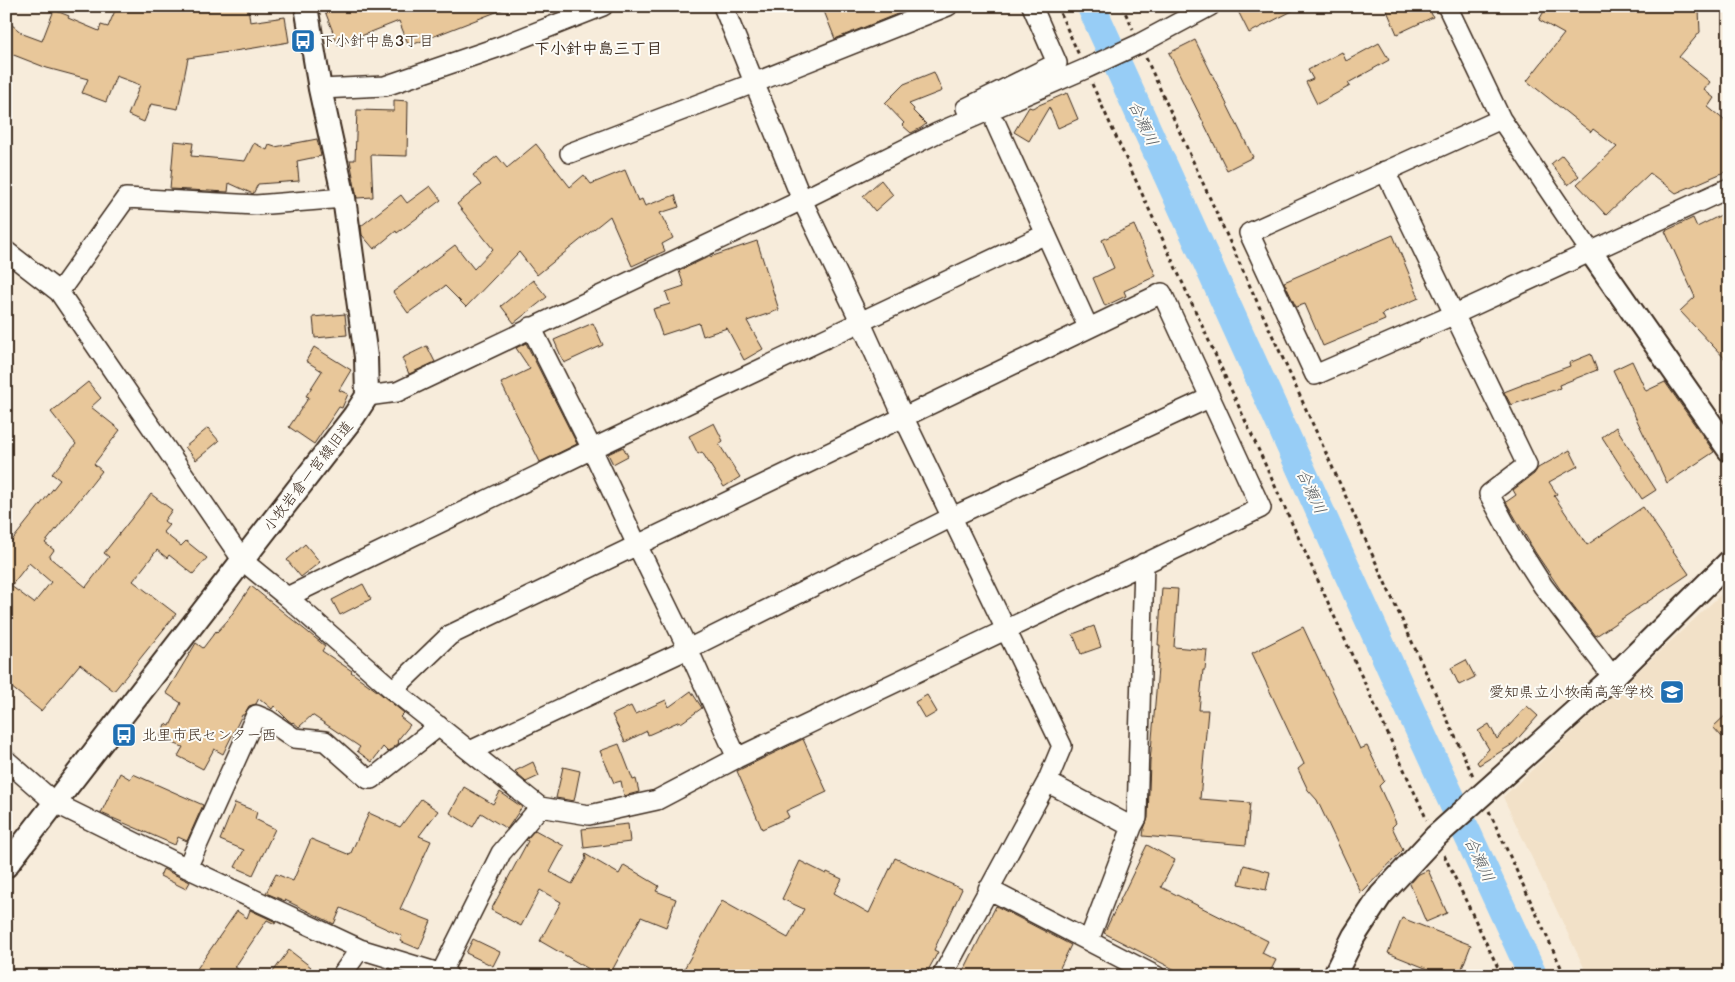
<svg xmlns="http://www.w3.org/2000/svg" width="1735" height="982" viewBox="0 0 1735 982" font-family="'Balsamiq Sans','Klee One',sans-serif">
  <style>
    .built { fill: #f2e1c8 }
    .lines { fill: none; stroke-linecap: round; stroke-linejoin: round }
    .river { stroke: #97cdf6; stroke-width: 29 }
    .building { fill: #e8c79a; stroke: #3b2a1e; fill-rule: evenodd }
    .minor-casing { stroke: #3b2a1e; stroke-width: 22 }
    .tertiary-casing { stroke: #3b2a1e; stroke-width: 26 }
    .path { stroke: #3b2a1e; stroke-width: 3; stroke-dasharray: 4 4; stroke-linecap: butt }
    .minor { stroke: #fdfcf7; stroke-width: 19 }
    .tertiary { stroke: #fdfcf7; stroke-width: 22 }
    .labels { text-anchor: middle; stroke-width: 4; stroke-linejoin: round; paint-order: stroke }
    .poi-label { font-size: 15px; fill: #3b2a1e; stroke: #fdfcf7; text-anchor: start }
    .street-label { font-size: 15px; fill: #3b2a1e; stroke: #fdfcf7 }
    .neighbourhood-label { font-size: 16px; font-weight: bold; fill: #3b2a1e; stroke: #fdfcf7 }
    .water-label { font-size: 16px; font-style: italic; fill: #575b5f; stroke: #fdfcf7 }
  </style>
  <rect width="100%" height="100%" fill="#f7ecdb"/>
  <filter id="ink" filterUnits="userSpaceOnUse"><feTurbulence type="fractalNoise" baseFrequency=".02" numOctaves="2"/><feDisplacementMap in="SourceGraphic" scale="10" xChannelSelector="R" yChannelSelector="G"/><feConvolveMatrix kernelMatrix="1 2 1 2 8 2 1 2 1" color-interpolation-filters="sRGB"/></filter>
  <g filter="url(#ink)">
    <!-- built -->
    <path class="built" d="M1729,587V976H1588L1503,797Z"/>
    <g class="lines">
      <!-- river -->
      <path class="river" d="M1091,6L1402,692L1533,976"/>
    </g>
    <!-- building -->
    <path class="building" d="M117,6H248L250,22L285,17L289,42L254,48L188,58L178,109L151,104L144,122L128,115L140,85L116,76L106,102L82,93L88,79L47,68L6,52V20L23,34L42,41L54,10L69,16L68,18L99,31L101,25L108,27Z
      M323,6H509V7L409,46L399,21L338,45Z
      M822,6H917L835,39Z
      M1247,6H1302L1249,33L1238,11Z
      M1385,6H1428L1433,17L1397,34Z
      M1547,6H1694L1699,10L1700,32L1679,57L1710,82L1704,90L1714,98L1708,107L1724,120L1729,130V170L1676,193L1650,173L1606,215L1577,184L1617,147L1593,129L1591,132L1527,81L1564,34L1539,20Z
      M1195,40L1253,157L1227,170L1169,53Z
      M1379,43L1389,60L1348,83L1350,86L1317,104L1306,82L1313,79L1308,70L1342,52L1346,61Z
      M934,72L942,91L909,104L914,109L913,111L926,124L921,128L911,133L902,125L904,123L885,103L904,84Z
      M1067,93L1078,119L1058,128L1049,107L1029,141L1014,132L1029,107L1032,108Z
      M394,100L408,101L407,156L371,155L373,197L357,198L350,160H355L357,110L394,111Z
      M317,139L321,156L297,161L299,181L258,184L253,194L229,183L228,192L170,189L174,141L193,143L191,156L245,161L254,143L267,150L269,145L275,147Z
      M536,144L570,187L584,175L591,184L625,170L638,201L642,199L645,206L675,195L679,207L660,213L673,238L662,244L665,251L632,266L610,216L537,275L519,252L466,307L445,286L408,313L393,292L455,245L474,269L493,249L457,204L481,185L473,175L497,156L507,168Z
      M1562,155L1579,176L1568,185L1551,164Z
      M881,180L893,195L875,211L863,196Z
      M430,186L441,200L397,233L396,231L374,249L362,235L361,226L401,195L407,203Z
      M1729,211V363L1680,311L1695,297L1665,231L1693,218L1697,227Z
      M1134,225L1156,276L1124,291L1126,296L1105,306L1093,278L1114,268L1102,240Z
      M1393,235L1419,298L1382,314L1385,320L1323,346L1305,304L1296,307L1284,282Z
      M757,241L779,310L747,321L763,349L744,360L727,328L703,336L699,323L662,335L653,309L670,304L666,292L684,286L679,271L704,259Z
      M533,280L547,297L514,323L501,306Z
      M345,314L347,335L315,338L313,317Z
      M593,323L603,345L564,363L554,340Z
      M526,343L577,444L540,462L501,383L530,369L516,348Z
      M427,346L435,362L409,374L402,358Z
      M314,347L351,370L339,390L348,394L342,408L339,407L314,444L289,427L309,397L306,396L322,371L306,361Z
      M1591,354L1597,370L1559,385L1560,388L1511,405L1504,392L1522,385L1521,384L1570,366L1569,363Z
      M1632,361L1646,391L1665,382L1714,452L1667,483L1613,370Z
      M88,382L101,398L91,407L120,430L94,464L102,471L45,543L54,550L49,557L86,587L109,557L104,553L151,494L172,510L164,521L169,525L163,532L181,546L186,541L207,558L193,574L169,555L167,558L157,550L133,581L176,614L114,691L80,664L41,711L6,683V548L60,480L52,474L76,444L51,412ZM29,563L51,582L34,603L11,586Z
      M714,423L723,441L719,444L740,477L724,487L702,452L698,454L689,436Z
      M1616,427L1656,490L1642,499L1602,437Z
      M208,428L219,441L196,460L185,447Z
      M623,447L628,456L613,464L608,454Z
      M1570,450L1578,466L1549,482L1557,494L1554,496L1587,545L1643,507L1689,574L1596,636L1562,592L1535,552L1506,502L1516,495L1513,490L1534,474L1538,468Z
      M305,544L320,562L301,577L287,560Z
      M363,584L371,599L340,615L332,600Z
      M251,586L325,646L322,651L352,671L351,672L377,691L404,713L400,717L410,725L397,741L399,743L388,752L383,747L372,762L357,751L360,747L312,715L299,727L293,722L292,723L288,720L274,706L272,709L259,698L256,704L249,706L244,715H242L223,754L214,749L203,769L178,756L183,747L160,738L165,724L170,726L181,703L166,693L196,643L203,648L216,631L217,632L228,620Z
      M1162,588L1178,589L1174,647L1207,650L1205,670H1203L1199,710H1208L1200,799L1250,803L1246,845L1143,836L1144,829L1148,818L1150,762L1160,645H1158Z
      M1094,626L1101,647L1081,654L1073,634Z
      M1303,627L1360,749L1367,746L1384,781L1379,786L1396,823L1392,827L1403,850L1361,893L1317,800L1308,790L1298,769L1304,764L1252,653Z
      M1466,660L1475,677L1459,685L1451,668Z
      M691,691L702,708L681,723L680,721L648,735L647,731L625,742L612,715L631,706L635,714L666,700L669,707Z
      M927,695L937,712L925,719L915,702Z
      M1527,706L1538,716L1513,744L1479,765L1477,762L1489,749L1478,731L1489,724L1497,739Z
      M1729,712V730L1722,737L1713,727Z
      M803,739L827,792L786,811L789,817L762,829L737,771Z
      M619,744L633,780L636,779L639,792L624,796L621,781L614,783L600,751Z
      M533,762L539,776L526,782L517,774L515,771Z
      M563,767L580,771L574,801L556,798Z
      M120,773L130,779L133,774L203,805L187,841L178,837L175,845L101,813Z
      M464,787L493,804L500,792L522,807L507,829L481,813L473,827L450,813Z
      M421,799L438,811L419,836L431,841L400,909L431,921L419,949L400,941L402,936L341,908L334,924L285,900V901L266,893L276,874L293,881L311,839L350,855L369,813L400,827Z
      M235,803L257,812L255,819L275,829L253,875L235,867L244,850L220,840Z
      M628,824L630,842L584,848L582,829Z
      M535,830L564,846L550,872L572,884L586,859L585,854L619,874L624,865L659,886L656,891L676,899L666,927L641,917L609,976H601L540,941L561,902L540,890L521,926L491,910L528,841L526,840Z
      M1147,845L1175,860L1161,887L1268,941L1262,953L1276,960L1268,976H1187L1104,933Z
      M895,858L962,889L934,950L938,952L925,976H680L722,901L788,938L804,909L782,899L800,861L826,874L827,872L842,879L834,893L869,913Z
      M1244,865L1270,872L1266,890L1239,884Z
      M163,869L190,882L186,889L160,876Z
      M1428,870L1447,913L1426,922L1410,884L1419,874Z
      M996,906L1071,945L1056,976H961Z
      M250,910L276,922L275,924L267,920L235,967L248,976H192L237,911L247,918Z
      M1402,918L1471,945L1459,976H1445L1388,953Z
      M473,939L500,952L493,966L466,953Z
      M289,950L311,967L305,976H270Z"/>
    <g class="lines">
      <defs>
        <path id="minor" d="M723,6L802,200L861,323L903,416L1062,746L1047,782L942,976
          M1447,6L1501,119L1590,251
          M320,89L385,86L499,47L603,6
          M966,108L1057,63L1032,6
          M1501,119L1249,233L1315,375L1453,315L1729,188
          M996,124L1088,327
          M570,153L754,83L948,6
          M1385,171L1527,465L1489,494L1515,542L1543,586L1613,677
          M6,251L59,292L243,561L287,597L393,690L540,807L589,815L657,800L737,758L1261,508L1162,293L450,635L393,690
          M59,292L126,198L256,205L344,198
          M531,327L592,449L637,545L688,649L737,758
          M367,396L397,392L802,200L937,133L1085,69L1139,44L1210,6
          M287,597L592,449L1046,234
          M470,751L688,649L952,517L1209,398
          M6,760L55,803L187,868L360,949L449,976
          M1047,782L1132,827
          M187,868L256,715L268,720L294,738L325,741L368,779H372L439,726
          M988,889L1156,976
          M1089,940L1132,827L1137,818L1144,563
          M441,973L501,853L540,807
          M341,976L360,949"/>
        <path id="tertiary" d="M1590,251L1729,450
          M6,866L354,416L367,396L366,357L344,198L320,89L306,6
          M1334,976L1354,936L1381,895L1435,837L1613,677L1729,562"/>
      </defs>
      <!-- minor casing -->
      <use href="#minor" class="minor-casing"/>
      <!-- tertiary casing -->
      <use href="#tertiary" class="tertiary-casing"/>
      <!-- path -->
      <path class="path" d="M1057,6L1079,55
        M1122,6L1133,29
        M1146,58L1474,778
        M1092,84L1427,820
        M1489,811L1565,976
        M1444,855L1502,976"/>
      <!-- minor -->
      <use href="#minor" class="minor"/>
      <!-- tertiary -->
      <use href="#tertiary" class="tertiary"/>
    </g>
  </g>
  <!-- icons -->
  <defs>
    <symbol id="bus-square" viewBox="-11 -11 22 22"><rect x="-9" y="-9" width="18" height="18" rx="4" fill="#1f6fb2" stroke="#fdfcf7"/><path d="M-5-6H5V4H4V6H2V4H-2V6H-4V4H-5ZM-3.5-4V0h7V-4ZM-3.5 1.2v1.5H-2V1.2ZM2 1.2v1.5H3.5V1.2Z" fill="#fff"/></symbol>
    <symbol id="school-square" viewBox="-11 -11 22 22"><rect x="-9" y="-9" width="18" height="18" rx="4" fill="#1f6fb2" stroke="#fdfcf7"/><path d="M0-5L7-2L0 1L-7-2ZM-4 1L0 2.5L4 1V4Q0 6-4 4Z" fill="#fff"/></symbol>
  </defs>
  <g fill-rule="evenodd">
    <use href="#bus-square" x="289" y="27" width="28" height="28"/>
    <use href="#school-square" x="1658" y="678" width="28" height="28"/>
    <use href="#bus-square" x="110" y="721" width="28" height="28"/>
  </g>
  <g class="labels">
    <!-- poi labels -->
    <g class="poi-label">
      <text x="320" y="46">下小針中島3丁目</text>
      <text x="1654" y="697" text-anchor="end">愛知県立小牧南高等学校</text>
      <text x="142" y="740">北里市民センター西</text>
    </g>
    <!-- street labels -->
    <g class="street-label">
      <text transform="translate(308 476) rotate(-52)" y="5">小牧岩倉一宮線旧道</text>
    </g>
    <!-- neighbourhood labels -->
    <g class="neighbourhood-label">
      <text x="598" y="54">下小針中島三丁目</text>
    </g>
    <!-- water labels -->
    <g class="water-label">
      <text transform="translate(1144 123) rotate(65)" y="6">合瀬川</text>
      <text transform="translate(1312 491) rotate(65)" y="6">合瀬川</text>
      <text transform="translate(1480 859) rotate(65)" y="6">合瀬川</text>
    </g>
  </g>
  <!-- margin -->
  <rect width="1735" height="982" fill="none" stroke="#fdfcf7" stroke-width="25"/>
  <rect x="12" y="12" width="1710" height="957" fill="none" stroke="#3b2a1e" stroke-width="2" filter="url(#ink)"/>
</svg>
